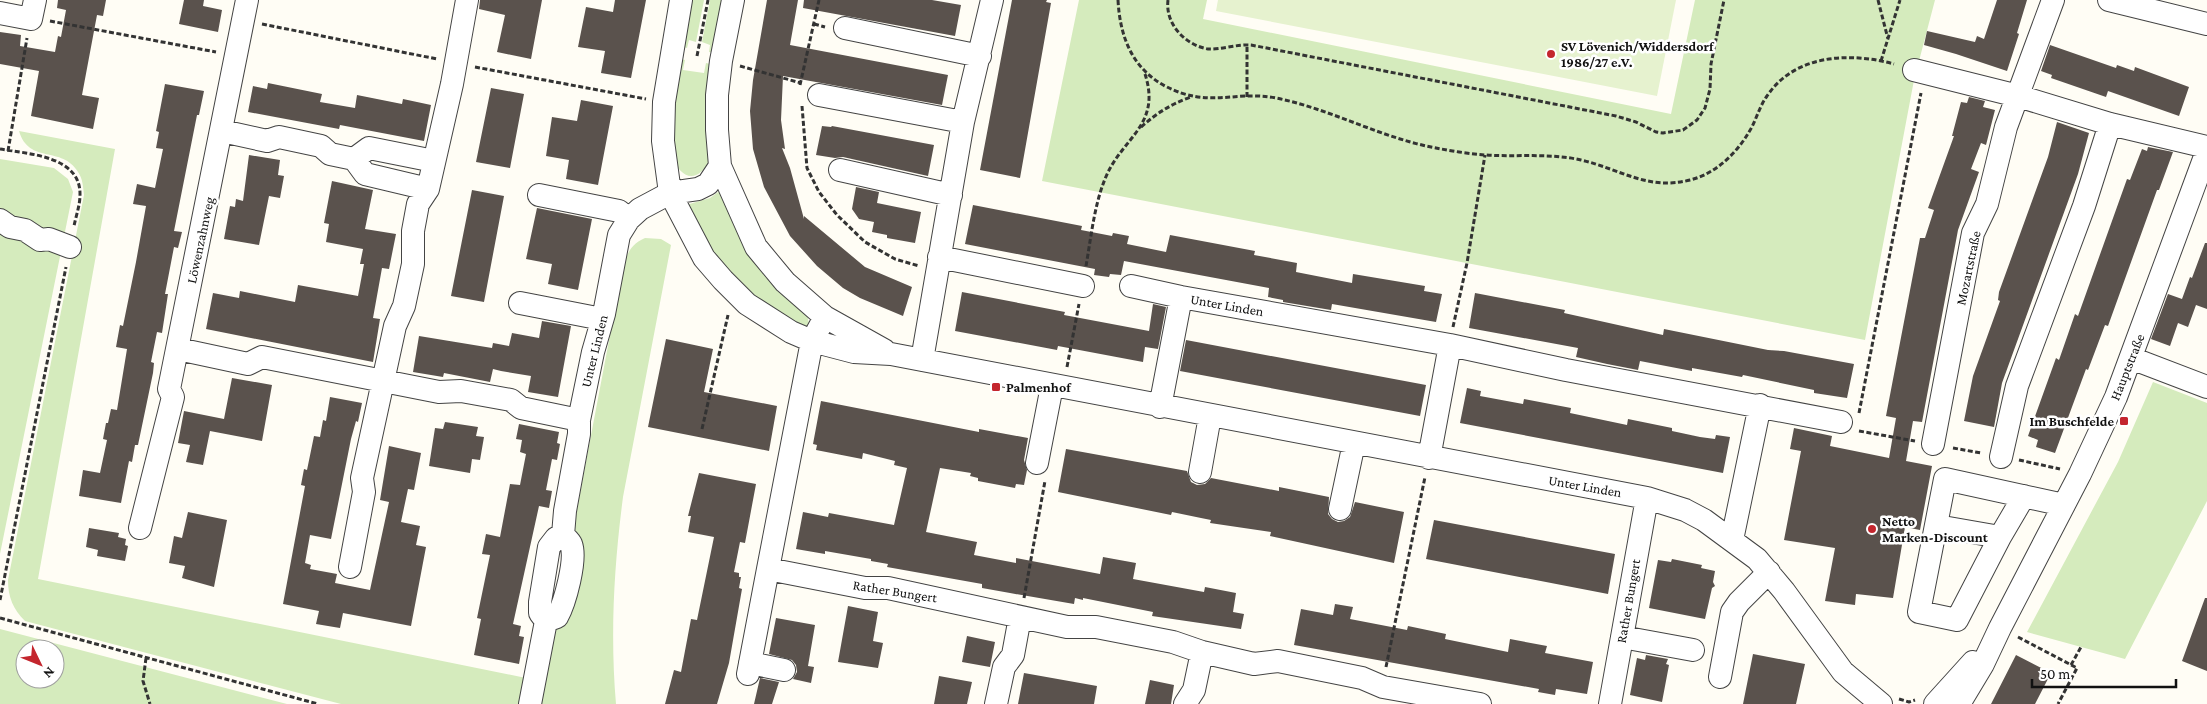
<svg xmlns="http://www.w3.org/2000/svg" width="2207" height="704" viewBox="0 0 2207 704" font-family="'Crimson Pro',serif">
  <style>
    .green { fill: #d5ebbd; fill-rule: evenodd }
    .pitch { fill: #e6f2cf }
    .building { fill: #5a524d }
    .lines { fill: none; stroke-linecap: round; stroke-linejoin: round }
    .minor-casing { stroke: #444; stroke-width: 24 }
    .path { stroke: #333; stroke-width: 3; stroke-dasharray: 5 2.5; stroke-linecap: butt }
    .minor { stroke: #fff; stroke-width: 22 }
    .poi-dot { fill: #c4262e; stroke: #fff; stroke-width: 2 }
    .labels { text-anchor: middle; stroke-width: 5; stroke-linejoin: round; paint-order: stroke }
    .poi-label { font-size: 14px; font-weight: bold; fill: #111; stroke: #fff; text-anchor: start }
    .street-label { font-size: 14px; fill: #111; stroke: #fff }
  </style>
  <rect width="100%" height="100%" fill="#fffdf5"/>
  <!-- green -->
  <path class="green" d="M688,0H704L696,42L689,40L687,48L679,46Z
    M710,0H727L717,53L709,52L710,45L702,42Z
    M1079,0H1207L1203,19L1671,114L1695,0H1935L1914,80L1865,340L1042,181Z
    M677,58L685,60L683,70L704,73L706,63L715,65L711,159C697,184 682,180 671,156Z
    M19,131L115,149L38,579L526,678L521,704H341L25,621C13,609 8,597 8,580L84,195C83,187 83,179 78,172C62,145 29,165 19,131Z
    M0,159L54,168L68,179L73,192L0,554Z
    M721,190L807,314L809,324L806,326L766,309L720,266L686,205L710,198Z
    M645,238L661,239L671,245L623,497C614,566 610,634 616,704H540L622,272C626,256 629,245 645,238Z
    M2153,382L2207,403V501L2125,659L2027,632L2118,462Z
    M0,629L287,704H0ZM25,649H55V679H25Z"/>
  <!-- pitch -->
  <path class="pitch" d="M1218,0H1676L1657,96L1216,11Z"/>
  <!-- building -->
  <path class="building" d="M58,0H106L103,16L97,15L82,95L99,98L93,129L31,116L39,71L0,64V32L21,35L20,46L55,52L58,36L61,37L66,10L57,8Z
    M184,0H204L203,6L222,10L218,32L179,24Z
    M480,0H542L531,59L497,52L505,15L479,9Z
    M615,0H646L631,78L601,73L605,51L578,47L586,7L613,12Z
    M767,0H798L790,45L948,75L942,105L783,76L781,120L785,149L782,148L790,168L804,219V216L865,267L912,287L903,316L860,298L843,288L817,266L790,236L764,187L753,149L750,111L753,80Z
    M804,0H932L961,5L955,36L803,8Z
    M1012,0H1047L1046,2L1051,3L1020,178L980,170Z
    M1997,0H2027L2017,33L2019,34L2007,71L1956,54L1924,45L1927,31L1975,42L1977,36L1984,39Z
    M2050,45L2116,68L2117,65L2134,71L2135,67L2189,87L2179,116L2108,91L2106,97L2051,78L2052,75L2041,71Z
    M268,83L322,94L320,102L355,108L357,95L402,104L403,99L431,105L424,141L340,125L339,129L248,112L253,86L267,89Z
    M165,84L204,91L199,115H197L174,231L182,232L178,248L174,247L165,294H168L162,333L157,332L151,362L154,363L153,373L138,445H135L132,462L129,461L121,503L79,496L83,470L100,473L107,440L103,439L106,423H108L111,409L117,410L127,349L116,347L120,325L123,326L136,262L146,206L133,204L137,184L155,188L163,149L156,148L159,132L156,131Z
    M491,88L524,94L510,168L476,162Z
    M1969,97L1985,101L1983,107L1995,110L1986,145L1981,143L1971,169L1979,172L1958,230L1922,422L1913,421L1906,461L1932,466L1920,530L1905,527L1893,598L1856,594L1855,605L1825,601L1835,548L1784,540L1801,451L1790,449L1794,428L1832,436L1830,446L1889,458L1896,418L1886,416L1920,238H1925L1934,210L1928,208L1954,136H1952L1961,102L1967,103Z
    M581,100L613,106L598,185L566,179L569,160L546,156L552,117L577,121Z
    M2057,122L2089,133L2078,174L2002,383L1994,427L1964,421L1973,376L2000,301L1998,300L1999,292L2048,157Z
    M822,126L831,127L832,126L934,145L928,176L843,157L835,158L816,155Z
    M2148,147L2173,152L2159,190H2157L2108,326L2105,325L2088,370L2086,369L2055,453L2036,447L2038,440L2028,436L2056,358L2059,360L2075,314L2078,316L2127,179L2130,180L2142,149L2147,151Z
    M249,155L280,160L278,175L284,176L280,198L269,196L259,245L224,239L230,206L235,207L236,199L243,201Z
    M332,181L373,190L365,229L396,234L389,269L382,268L373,318L380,319L373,362L206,329L213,293L239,298L240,291L295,302L298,285L358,296L364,264H360L363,249L326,242L329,224L324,223Z
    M856,187L879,192L877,203L921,212L915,243L887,238V235L872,232L874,222L859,219L852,209Z
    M472,190L504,196L484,302L451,296Z
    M973,205L1082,226L1081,230L1112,236L1113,233L1129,236L1127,244L1166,252L1170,235L1255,251L1254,255L1297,263L1296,272L1352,283L1353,274L1425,286L1424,291L1442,294L1436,322L1332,304L1331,310L1283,302V300L1268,297L1269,288L1124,261L1121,275L1110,274L1109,277L1094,275L1095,269L965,244Z
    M537,208L592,219L578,290L548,284L552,264L526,259Z
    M2205,243H2207V309L2196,305L2188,327L2178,323L2170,346L2151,339L2168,294L2182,299L2190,277L2192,278Z
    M962,292L1065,312L1064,315L1149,331L1153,304L1166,307L1158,349L1145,347L1143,362L1058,346L1057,350L955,331Z
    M1475,293L1565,310L1564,313L1663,335L1664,329L1768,350L1784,351L1854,364L1847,398L1814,393V390L1743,375L1742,377L1692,368V371L1640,361L1638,370L1607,364L1576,357L1578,348L1469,328Z
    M542,321L571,326L558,397L528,392L531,376L501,371L493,369L490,382L444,373L443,377L413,372L419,336L492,348L493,343L509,346L512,333L539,338Z
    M666,339L713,349L704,392L777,406L769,451L648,427Z
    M1186,340L1426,385L1420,416L1180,371Z
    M232,378L272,385L262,441L210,431L203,465L186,462L190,445L178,443L184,411L224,419Z
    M1467,388L1481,391L1480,396L1523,404L1524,399L1571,408L1570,413L1627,425L1628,419L1672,428V431L1700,437L1715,439L1716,435L1730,437L1723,473L1460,423Z
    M330,397L362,403L358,422L356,421L351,439L331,539L310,535L305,563L311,565L310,569L337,574L335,583L370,590L389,502L380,500L389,446L421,453L414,490L408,489L401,522L420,526L416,545L426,547L411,626L343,613L340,628L316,624L319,611L283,604L305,486L301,485L304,469L307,470L314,436L320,437L323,420L326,421Z
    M821,401L979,432V429L1028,438L1024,460L1027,470L1024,485L1016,484L1015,488L978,481V478L970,476L971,473L940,468L926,532L977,542L974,555L1016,563V558L1100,574L1103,557L1136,563L1133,579L1204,592L1205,587L1236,593L1233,612L1244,614L1241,629L1152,616L1153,612L1083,598V600L1075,598L1074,604L1010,593L982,588V584L887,567L888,564L871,561V559L825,551V554L796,549L803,512L828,517L829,513L894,525L907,468L894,465L895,461L863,453L862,459L816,450L817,445L813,444Z
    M445,422L478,427L476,436L484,437L480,460L472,459L470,473L429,466L435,428L443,429Z
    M519,424L559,432L557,443L560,444L557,460L552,459L546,490L552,491L549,508L539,506L513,624L521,626L519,636L524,637L519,664L474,655L481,619L477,618L490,555L482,554L486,534L500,537L510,484L520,485L526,454L520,452L522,440L516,439Z
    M1066,449L1187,471L1191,482L1197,485L1205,484L1211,478L1279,491V487L1329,497L1328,514L1332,519L1338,522L1344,521L1350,517L1355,502L1404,512L1394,563L1270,536L1271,532L1210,523L1211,520L1201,518L1172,512L1171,515L1058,492Z
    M699,473L756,484L745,543L740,542L734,572L739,573V577H741L739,588L742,589L729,663L717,704H665L674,670L681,672L691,619L697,620L714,537L688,532L691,516H688Z
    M188,512L227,520L214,587L182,578L185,566L169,563L174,536L182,538Z
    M1434,520L1615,554L1608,594L1426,559Z
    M89,528L119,533L118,537L126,539L125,545L128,546L125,561L97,556L98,550L86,547Z
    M1672,559L1702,565L1701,568L1715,571L1713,582L1715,586L1712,588L1705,619L1649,608L1658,560L1671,562Z
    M2205,598H2207V671L2182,661Z
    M1335,604L1353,607L1350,619L1407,630L1408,626L1446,634L1445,639L1508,652L1510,639L1547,646L1545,653L1593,662L1587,694L1556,689L1555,695L1538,692L1539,689L1294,645L1301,609L1333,615Z
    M848,606L878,612L873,641L883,643L878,668L838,662Z
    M776,618L815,625L808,666L814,667L811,683L793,679L797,672L796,665L792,660L769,654Z
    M967,636L995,642L990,667L962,662Z
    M1753,654L1805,664L1796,704H1743Z
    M1646,655L1668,659L1666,664L1669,665L1662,702L1630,695L1637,658L1645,660Z
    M2016,655L2051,673L2035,704H1991Z
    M1024,673L1097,686L1094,704H1018Z
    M939,676L972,682L967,704H934Z
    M760,678L779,682L772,704H754Z
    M1150,680L1174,685L1171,704H1145Z"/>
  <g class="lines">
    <defs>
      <path id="minor" d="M681,0L664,102L663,141L670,193L704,258L723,280L747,304L791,332L812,341L854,352L891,354L1647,498L1685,510L1704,520L1757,559L1784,591L1843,672L1881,704
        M733,0L721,61L717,95V130L720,166L756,247L785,282L825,317L884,350
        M2109,0L2207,24
        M0,13L31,19L35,0
        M845,28L980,56
        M1914,70L2018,96L2110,124L2207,147
        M819,95L963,122
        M222,131L267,141L279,137L321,146L330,154L354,159L365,174L428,189
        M354,159L369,148L434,161
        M840,170L951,195
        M539,195L619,211L629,219
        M0,220L10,227L25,230L40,240L49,239L70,247
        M939,257L1083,286
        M1131,286L1181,297L1450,345L1566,370L1841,422
        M520,303L602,319
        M825,317L812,341L768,569L865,588H888L1067,627H1096L1173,642L1202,652L1254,664L1278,661L1362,678L1383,687L1480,704
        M178,349L248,364L262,357L439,392L461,391L511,400L521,408L579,420
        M2131,358L2207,387
        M922,360L963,122L992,0
        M1160,407L1181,297
        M1933,444L1973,233L1987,204L2006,127L2053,0
        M2001,457L2017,386L2084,206L2110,124
        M1429,458L1450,345
        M1037,463L1052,386
        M1200,472L1210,416
        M1340,509L1354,443
        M1937,526L2000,537L1957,620L1919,612L1945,479L2064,505
        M140,528L173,397L169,389L247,0
        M2000,537L2024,496
        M1732,540L1760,405
        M350,567L364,492L362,478L395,326L404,306L413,264V231L418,204L428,189L452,84L467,0
        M546,621L557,617C565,603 577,559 571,544C570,541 566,538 563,535
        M1622,637L1693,650
        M750,663L784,670
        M748,674L768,569
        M1720,677L1732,612L1739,602L1769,572
        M530,704L546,621L540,613V602L549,547L556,538L563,535L565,511L579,434V420L593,352L604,314L619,235L629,219L640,209L670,193L698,189L708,184L720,166
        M996,704L1004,667L1013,655L1020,617
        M1185,704L1194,690L1202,652
        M1610,704L1647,498
        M1935,704L1973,662
        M1959,704L1983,664L2000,628L2080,474L2116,397L2207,151"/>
    </defs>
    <!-- minor casing -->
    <use href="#minor" class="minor-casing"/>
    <!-- path -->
    <path class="path" d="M1118,0C1120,37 1132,68 1165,86C1209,109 1235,90 1276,98C1331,109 1381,138 1436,148C1452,151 1470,154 1486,155C1517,157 1550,153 1581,160C1620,169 1648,191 1690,180C1715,174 1736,154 1749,132C1756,121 1759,107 1767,96C1795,54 1850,52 1894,64
      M1168,0C1165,24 1185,45 1208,49C1220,50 1237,44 1251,45L1616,116L1636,122L1656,132L1663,133L1683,130L1697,120L1705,108L1710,89L1711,64L1724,0
      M1878,0L1888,39
      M50,21L216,52
      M262,24L437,59
      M814,24L825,27
      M697,56L708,0
      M1881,61L1900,0
      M740,66L801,83
      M475,67L646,99
      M800,85L819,0
      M1247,97V45
      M802,106L807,168L819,192L837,215L865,242L895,259L919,266
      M1141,127C1157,113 1171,104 1191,97
      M0,149C29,154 81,156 80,195C80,205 76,216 74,226
      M8,151L27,38
      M1086,266C1091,238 1094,206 1105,179C1121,138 1162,126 1145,74
      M1453,327L1467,263L1485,155
      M1067,367L1079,304
      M1859,413L1921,93
      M702,429L728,315
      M1859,431L1915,441
      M1953,448L1981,453
      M2019,460L2060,469
      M1024,598L1045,481
      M0,600L66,267
      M0,618L318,704
      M2018,637L2077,668L2058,704
      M146,658L143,681L150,704
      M2071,665L2081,647
      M1386,667L1425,477
      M1899,699L1909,702L1915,700"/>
    <!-- minor -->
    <use href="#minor" class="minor"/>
  </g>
  <!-- markers -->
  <g class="poi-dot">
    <circle cx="1551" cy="54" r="5"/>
    <rect x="991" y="382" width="10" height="10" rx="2.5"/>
    <rect x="2119" y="416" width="10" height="10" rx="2.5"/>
    <circle cx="1872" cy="529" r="5"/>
  </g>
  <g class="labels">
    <!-- poi labels -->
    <g class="poi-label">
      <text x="1561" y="51">SV Lövenich/Widdersdorf<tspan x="1561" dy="16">1986/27 e.V.</tspan></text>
      <text x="1006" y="392">Palmenhof</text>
      <text x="2114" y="426" text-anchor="end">Im Buschfelde</text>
      <text x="1882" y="526">Netto<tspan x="1882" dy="16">Marken-Discount</tspan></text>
    </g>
    <!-- street labels -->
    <g class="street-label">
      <text transform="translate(200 240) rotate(-78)" y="5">Löwenzahnweg</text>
      <text transform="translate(1968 268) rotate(-78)" y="5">Mozartstraße</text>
      <text transform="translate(1227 305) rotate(10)" y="5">Unter Linden</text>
      <text transform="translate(594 351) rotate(-76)" y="5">Unter Linden</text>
      <text transform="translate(2127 367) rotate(-68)" y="5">Hauptstraße</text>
      <text transform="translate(1585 486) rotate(10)" y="5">Unter Linden</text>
      <text transform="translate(895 591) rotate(9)" y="5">Rather Bungert</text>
      <text transform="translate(1628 601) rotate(-80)" y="5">Rather Bungert</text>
    </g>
  </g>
  <!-- north arrow -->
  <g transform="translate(40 664) rotate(133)"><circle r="24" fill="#ffffff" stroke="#a0a0a0"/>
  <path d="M0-4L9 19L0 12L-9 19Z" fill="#c4262e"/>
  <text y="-8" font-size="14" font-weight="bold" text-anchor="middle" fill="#111111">N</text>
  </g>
  <!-- scale -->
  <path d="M2032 679v8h144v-8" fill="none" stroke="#111111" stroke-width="2.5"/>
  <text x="2040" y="679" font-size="15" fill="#111111" stroke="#ffffff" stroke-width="4" paint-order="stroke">50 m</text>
</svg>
